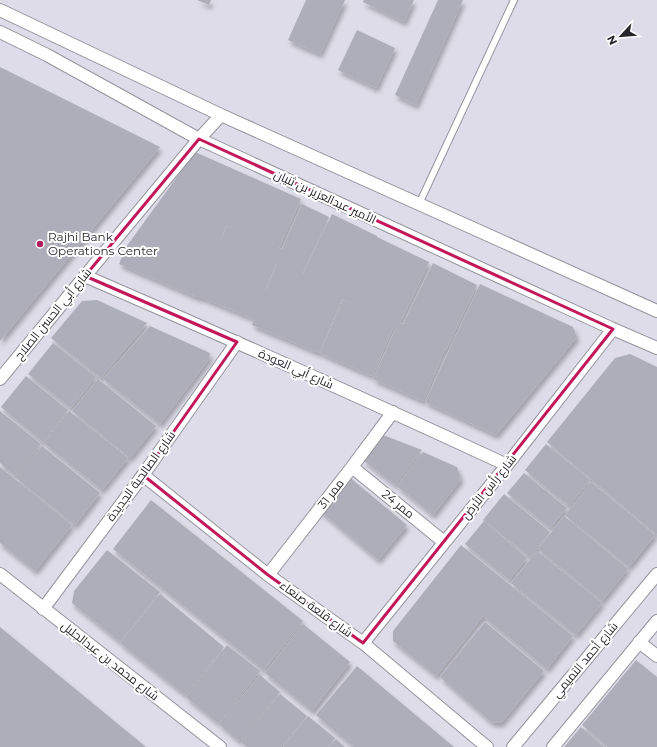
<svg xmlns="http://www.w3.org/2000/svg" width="657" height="747" viewBox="0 0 657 747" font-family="Montserrat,Cairo,sans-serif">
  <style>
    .building { fill: #adaeb9; fill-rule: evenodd; filter: url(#shadow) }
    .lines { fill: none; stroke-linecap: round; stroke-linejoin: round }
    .service-casing { stroke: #95939d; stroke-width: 8 }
    .minor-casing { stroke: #95939d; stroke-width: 14 }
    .service { stroke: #fff; stroke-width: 6 }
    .minor { stroke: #fff; stroke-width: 12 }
    .marked { fill: none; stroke: #c2185b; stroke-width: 3; stroke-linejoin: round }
    .poi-dot { fill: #ad215f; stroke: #fff; stroke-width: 1.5 }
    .labels { text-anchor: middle; stroke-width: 4; stroke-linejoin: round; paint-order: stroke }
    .street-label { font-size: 12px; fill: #28282c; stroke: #fff }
    .poi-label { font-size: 12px; fill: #28282c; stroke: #fff; text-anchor: start }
  </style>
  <defs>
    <filter id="shadow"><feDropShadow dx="2.5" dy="4.5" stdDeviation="2" flood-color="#0004"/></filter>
  </defs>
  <rect width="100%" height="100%" fill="#dedce8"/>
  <!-- building -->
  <path class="building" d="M197,0H211L209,5Z
    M306,0H345L320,54L288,40Z
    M364,0H414L404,22L363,2Z
    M438,0H463L416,105L395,95Z
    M357,30L395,48L376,88L338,70Z
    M0,67L160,147L0,341Z
    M195,152L301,199L279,248L282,249L302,204L329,217L302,274H303L332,214L377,236V237L429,262L400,323L403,324L433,263L477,285L446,350L445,349L423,401L373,379L397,325L395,324L372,376L320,353L343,300L356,305L342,299L319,353L252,325L254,319L200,297L199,298L119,264L126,247ZM226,225L242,232L227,226L219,244ZM276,263L277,264L266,291H265Z
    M480,284L573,327L577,337L496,435L425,402Z
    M97,300L147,323L101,378L51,338L82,301Z
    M150,326L210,353L209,359L160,424L103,379Z
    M53,343L96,377L71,408L28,374Z
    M630,354L657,367V535L547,442L615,358Z
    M26,376L68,410L43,442L1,407Z
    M98,379L156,426L130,458L72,411Z
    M0,411L41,444L15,476L0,463Z
    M69,411L128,458L102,490L44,443Z
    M383,435L422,450L395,485L363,460Z
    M546,444L590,480L569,506L525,470Z
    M42,446L100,493L75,525L16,478Z
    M423,452L457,467L461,479L433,515L397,486Z
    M0,467L72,525L35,571L0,543Z
    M342,471L407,525L378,560L313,505Z
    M524,473L567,508L550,528L507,493Z
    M591,482L655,535L629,567L565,515Z
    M504,494L550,532L530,557L483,520Z
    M151,500L303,621L264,670L113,549Z
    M564,516L628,569L602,601L538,549Z
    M484,521L527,558L509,580L465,544Z
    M461,545L573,636L547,669L483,616L436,676L393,641V631Z
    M107,550L160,592L120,642L72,603L74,591Z
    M537,551L602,603L576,635L511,583Z
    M160,594L224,647L185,695L120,643Z
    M485,622L544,671L501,723L491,722L440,677Z
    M303,624L350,662L312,711L265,673Z
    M0,627L146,747H0Z
    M227,645L260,671L218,723L186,697Z
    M636,660L657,677V747H608L582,725Z
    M357,666L454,747H354L316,715Z
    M260,675L280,692L239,741L219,724Z
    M280,694L307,716L281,747H247L241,742Z
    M308,716L335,738L328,747H283Z
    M581,727L604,747H564Z
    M336,739L345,747H329Z"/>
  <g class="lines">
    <defs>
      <path id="service" d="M419,204L514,0"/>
      <path id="minor" d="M0,10L221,115L657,311
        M0,32L47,55L199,139L613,329L657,348
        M85,276C226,337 367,400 507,465
        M0,379L85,276L199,139L221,115
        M352,467L444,542
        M143,475L268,575L363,643L487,747
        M0,574L220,747
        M268,575L352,467L393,412
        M43,609L143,475L237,342
        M639,642L657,656
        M363,643L507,465L613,329
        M513,747L657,574
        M553,747L657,621"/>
    </defs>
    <!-- service casing -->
    <use href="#service" class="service-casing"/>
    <!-- minor casing -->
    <use href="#minor" class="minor-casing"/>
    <!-- service -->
    <use href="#service" class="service"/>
    <!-- minor -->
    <use href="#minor" class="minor"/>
  </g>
  <!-- marked area -->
  <path class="marked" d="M199,139L613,329L363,643L268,575L143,475L237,342L85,276Z"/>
  <!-- markers -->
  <circle class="poi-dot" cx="40" cy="244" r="4"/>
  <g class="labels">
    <!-- street labels -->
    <g class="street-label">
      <text transform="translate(325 197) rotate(25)" y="4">الأمير عبدالعزيز بن ثنيان</text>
      <text transform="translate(53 314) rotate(-51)" y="4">شارع أبي الحسن الصلاح</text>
      <text transform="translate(296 369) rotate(24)" y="4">شارع أبي العودة</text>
      <text transform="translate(141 476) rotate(-54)" y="4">شارع الصالحية الجديدة</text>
      <text transform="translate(489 487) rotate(-51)" y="4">شارع رأس الأرض</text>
      <text transform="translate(331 494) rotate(-52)" y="4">ممر 31</text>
      <text transform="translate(398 504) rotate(39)" y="4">ممر 24</text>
      <text transform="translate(316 609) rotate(36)" y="4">شارع قلعة صنعاء</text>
      <text transform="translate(585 660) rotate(-50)" y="4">شارع أحمد التميمي</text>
      <text transform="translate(110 661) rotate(38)" y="4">شارع محمد بن عبدالجليل</text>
    </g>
    <!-- poi labels -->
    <g class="poi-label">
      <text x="48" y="241">Rajhi Bank<tspan x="48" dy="14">Operations Center</tspan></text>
    </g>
  </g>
  <!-- north arrow -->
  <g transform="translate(621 36) rotate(244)" stroke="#ffffff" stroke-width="3" paint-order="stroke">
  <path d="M0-3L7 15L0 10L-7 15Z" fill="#28282c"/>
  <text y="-6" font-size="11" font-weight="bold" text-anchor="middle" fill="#28282c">N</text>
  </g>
</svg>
